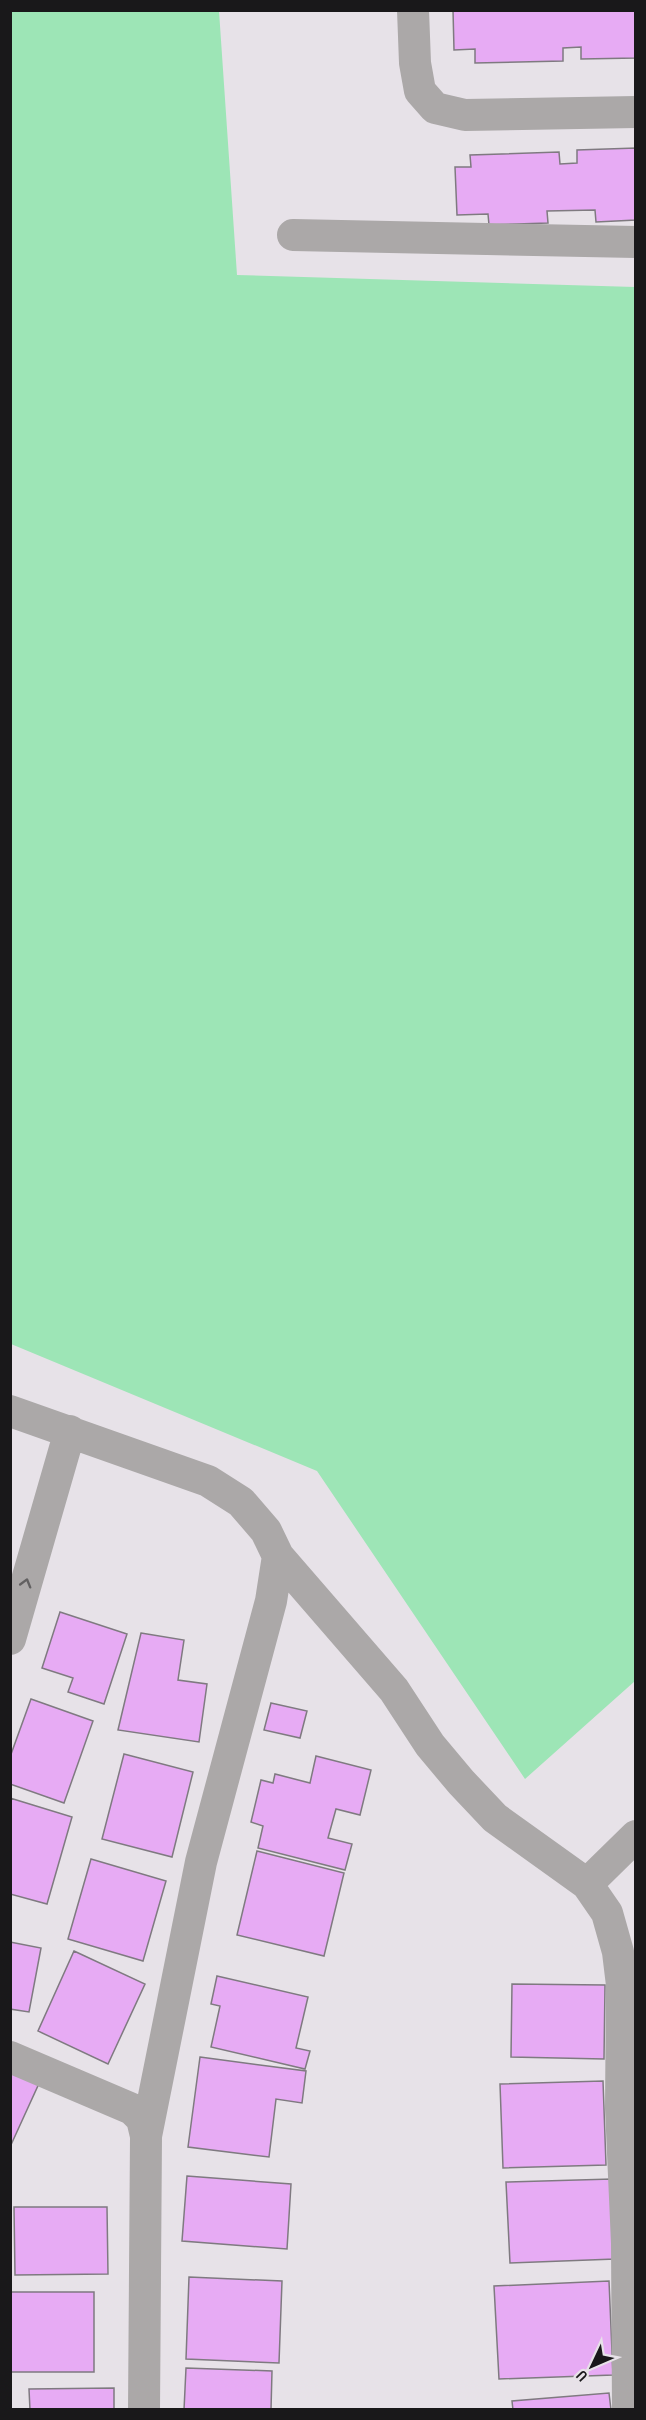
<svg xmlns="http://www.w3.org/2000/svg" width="646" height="2420" viewBox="0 0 646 2420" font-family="'Sofia Sans Condensed',sans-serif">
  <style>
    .green { fill: #9de5b6 }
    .building { fill: #e7abf4; stroke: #7f7a80; stroke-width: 1.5 }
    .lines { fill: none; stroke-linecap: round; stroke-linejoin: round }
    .street { stroke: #aba8a8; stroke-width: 32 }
    .oneway { stroke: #626061 }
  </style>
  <rect width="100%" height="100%" fill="#e7e2e8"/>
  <!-- green -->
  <path class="green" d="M10,11H219L237,275L635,287V1681L525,1779L317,1471L11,1344Z"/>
  <!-- building -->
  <path class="building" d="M453,10H636V58L581,59V47L563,48V61L475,63V49L454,50Z
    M636,148V220L596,222L595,210L547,211L548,223L489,225L488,214L457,215L455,167H471L470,155L559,152L560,164L577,163V150Z
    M60,1612L127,1634L104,1704L68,1692L73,1678L42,1668Z
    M141,1633L184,1640L178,1680L207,1684L199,1742L118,1730Z
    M31,1699L93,1721L64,1803L10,1784V1757Z
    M271,1703L307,1711L300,1738L264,1730Z
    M124,1754L193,1772L172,1857L102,1839Z
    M316,1756L371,1770L360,1815L336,1809L328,1838L352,1844L345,1870L258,1848L263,1826L251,1822L261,1780L273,1783L275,1774L310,1783Z
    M10,1798L72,1817L47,1904L10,1894Z
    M257,1851L344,1873L324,1956L237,1935Z
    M91,1859L166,1881L143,1961L68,1939Z
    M10,1942L41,1948L29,2012L10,2009Z
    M74,1951L145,1984L108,2064L38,2031Z
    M217,1976L308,1997L296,2048L310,2051L305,2069L211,2047L220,2006L211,2004Z
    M512,1984L605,1985L604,2059L511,2057Z
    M200,2057L306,2071L302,2103L276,2099L269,2157L188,2147Z
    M10,2065L41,2079L10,2147Z
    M603,2081L606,2165L503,2168L500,2084Z
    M187,2176L291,2184L287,2249L182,2241Z
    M612,2179L615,2259L510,2263L506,2182Z
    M14,2207H107L108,2274L15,2275Z
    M189,2277L282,2281L279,2363L186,2359Z
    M609,2281L613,2375L499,2379L494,2286Z
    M10,2292H94V2372H10Z
    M186,2368L272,2371L271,2410H184Z
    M114,2388V2410H30L29,2389Z
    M609,2393L611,2410H513L512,2401Z"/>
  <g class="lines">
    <!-- street -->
    <path class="street" d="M413,10L415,63L420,91L435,108L465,115L636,112
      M293,235L636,242
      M10,1411L208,1481L241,1502L266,1531L278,1556L271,1601L201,1862L146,2136L144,2410
      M278,1556L394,1690L430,1745L461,1782L495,1818L587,1884L607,1913L618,1952L622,1985L621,2108L627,2243L628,2410
      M10,1639L70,1431
      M587,1884L636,1836
      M10,2057L132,2109L142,2119L146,2136"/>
  </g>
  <!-- one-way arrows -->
  <defs><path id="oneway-chevron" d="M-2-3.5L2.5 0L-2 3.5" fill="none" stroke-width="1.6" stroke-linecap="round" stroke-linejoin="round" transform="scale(1.5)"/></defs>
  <use class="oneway" href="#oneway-chevron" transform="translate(26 1583) rotate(-74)"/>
  <!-- border -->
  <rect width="646" height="2420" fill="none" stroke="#19181a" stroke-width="24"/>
  <!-- north arrow -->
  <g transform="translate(592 2366) rotate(226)" stroke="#e7e2e8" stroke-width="4.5" paint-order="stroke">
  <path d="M0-4.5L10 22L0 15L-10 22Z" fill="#19181a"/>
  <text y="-9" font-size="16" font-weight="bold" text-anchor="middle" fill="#19181a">U</text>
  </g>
</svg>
